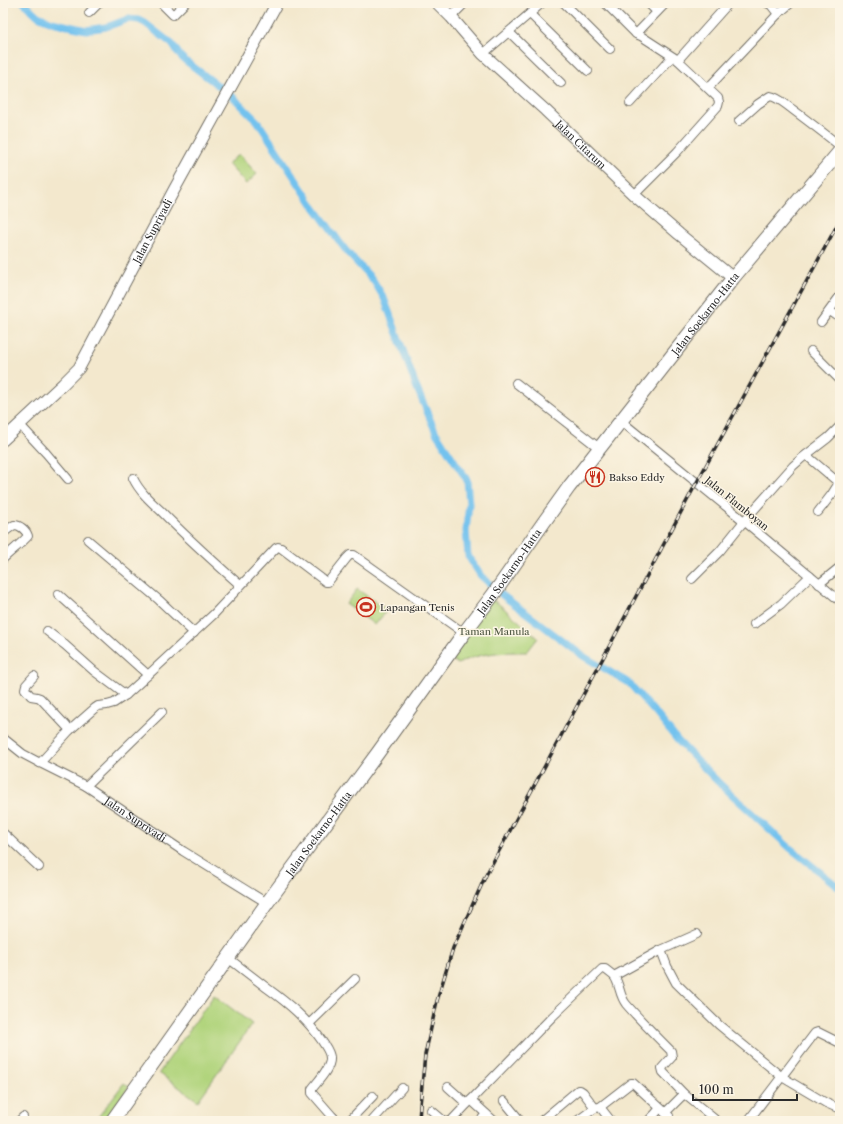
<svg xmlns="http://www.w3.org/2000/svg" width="843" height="1124" viewBox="0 0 843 1124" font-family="'Libre Caslon Text',serif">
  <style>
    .green { fill: #b1d47d; stroke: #6e8054 }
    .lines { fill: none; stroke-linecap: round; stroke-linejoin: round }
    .canal { stroke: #73c2ee; stroke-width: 7 }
    .street-casing { stroke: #716d64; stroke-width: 10 }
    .secondary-casing { stroke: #716d64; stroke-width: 13 }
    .primary-casing { stroke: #716d64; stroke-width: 15 }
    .street { stroke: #fff; stroke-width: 8 }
    .secondary { stroke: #fff; stroke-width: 11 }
    .primary { stroke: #fff; stroke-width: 13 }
    .rail-casing { stroke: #2b2b2b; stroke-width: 3.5 }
    .rail { stroke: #fcf5e5; stroke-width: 2; stroke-dasharray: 6; stroke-linecap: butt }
    .labels { text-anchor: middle; stroke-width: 3; stroke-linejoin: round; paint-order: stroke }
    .street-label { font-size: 10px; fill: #2b2b2b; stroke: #fcf5e5 }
    .poi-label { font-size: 10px; fill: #2b2b2b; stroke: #fcf5e5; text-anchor: start }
    .park-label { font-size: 10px; fill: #4c5540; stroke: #fcf5e5 }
  </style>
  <rect width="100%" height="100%" fill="#fcf5e5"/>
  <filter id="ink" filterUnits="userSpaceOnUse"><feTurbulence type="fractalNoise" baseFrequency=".025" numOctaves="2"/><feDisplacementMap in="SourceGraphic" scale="8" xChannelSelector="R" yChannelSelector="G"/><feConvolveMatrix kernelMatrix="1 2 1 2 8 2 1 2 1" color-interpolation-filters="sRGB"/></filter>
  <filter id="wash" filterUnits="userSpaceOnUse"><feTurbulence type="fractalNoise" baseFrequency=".012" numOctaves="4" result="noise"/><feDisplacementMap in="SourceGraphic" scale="16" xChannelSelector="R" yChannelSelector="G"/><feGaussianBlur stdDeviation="0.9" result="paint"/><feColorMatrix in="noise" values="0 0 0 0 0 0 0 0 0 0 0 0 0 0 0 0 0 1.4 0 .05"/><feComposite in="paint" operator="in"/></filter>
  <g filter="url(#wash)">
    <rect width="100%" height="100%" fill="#f3e8cd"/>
    <!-- green -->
    <path class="green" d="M239,154L257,174L246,184L228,164Z
      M357,589L387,610L375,625L346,604Z
      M490,598L500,605L538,638L527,652C504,652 479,652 458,664L447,656Z
      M214,995L252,1024L198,1101L159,1073Z
      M124,1083L129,1087L103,1121H95Z"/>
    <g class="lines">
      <!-- canal -->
      <path class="canal" d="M24,3L38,16L52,22L86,30L106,27L128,19L139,20L145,23L172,44L181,57L187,62L232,96L258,122L314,207L347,252L373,280L384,298L416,386L436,433L467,480L469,504L466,531L468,556L481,576L502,595L583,656L629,683L658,716L678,741L718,782L790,848L840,888"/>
    </g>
  </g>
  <g filter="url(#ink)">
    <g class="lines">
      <defs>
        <g id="street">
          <path d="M161,3L173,15L185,3"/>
          <path d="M564,3L610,49"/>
          <path d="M605,3L636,34"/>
          <path d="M648,3L657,12"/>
          <path d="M767,3L771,5L778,14"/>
          <path d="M89,13L99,3"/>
          <path d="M530,14L588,71"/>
          <path d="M451,17L465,3"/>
          <path d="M509,32L561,83"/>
          <path d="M483,54L542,3"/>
          <path d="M678,60L729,3"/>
          <path d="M708,88L778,14L791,3"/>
          <path d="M630,103L672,57"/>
          <path d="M739,121L758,104L770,96C778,97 785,104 792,109C808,121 824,133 840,146"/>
          <path d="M634,195L677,152L718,106L719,102L718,98L678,60L641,36L636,34L666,3"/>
          <path d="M830,311L840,318"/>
          <path d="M821,322L840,296"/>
          <path d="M811,351L840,380"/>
          <path d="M516,383L599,448"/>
          <path d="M621,421L744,521L840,601"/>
          <path d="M20,425L46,453L68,479"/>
          <path d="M806,455L839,483L832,494L818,512"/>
          <path d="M133,478C139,491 150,501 161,511C186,537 213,561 240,585"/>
          <path d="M3,533L14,525C20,525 26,530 28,536C21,544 11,551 3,559"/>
          <path d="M88,540L159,600L194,633"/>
          <path d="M692,579L720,551L744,521L793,466L802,458L828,438L840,426"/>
          <path d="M819,584L840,567"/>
          <path d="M58,594L148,675"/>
          <path d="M754,624L781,604L810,576"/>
          <path d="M47,631L65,645L94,671L126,695"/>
          <path d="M34,676L26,685L25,689L31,696L37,697L40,698L70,730"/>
          <path id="s1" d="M3,738L23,754L40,763L86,786L183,851L267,903"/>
          <path d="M40,763L70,730L95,708L98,706L107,705L114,703L126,695L148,675L214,614L276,548L278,547L281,548L326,582H328L347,558L350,555H354L464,633"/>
          <path d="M86,786L162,712"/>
          <path d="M3,833L39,867"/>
          <path d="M661,950L667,966L676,983L719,1025L782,1077L826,1103L840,1109"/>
          <path d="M228,958C241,968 254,978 267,988C289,1004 307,1019 322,1041C325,1046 330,1052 330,1058C331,1068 318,1081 312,1089V1093L333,1117"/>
          <path d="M614,976C620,984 619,995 626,1004C640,1020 656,1036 671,1051L672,1057L662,1068L663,1072L684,1094L717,1121"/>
          <path d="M309,1024L355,979"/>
          <path d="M448,1087L467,1104"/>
          <path d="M504,1101L518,1118"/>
          <path d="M600,1107L631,1083H633L669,1116"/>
          <path d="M431,1110L444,1121"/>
          <path d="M665,1113L684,1094"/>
          <path d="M650,1119L655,1114L660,1108"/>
          <path d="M19,1121L23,1117"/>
          <path d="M329,1121L333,1117L338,1121"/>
          <path d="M349,1121L373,1096"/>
          <path d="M372,1121L402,1088"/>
          <path d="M451,1121L471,1100"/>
          <path d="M480,1121L486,1114"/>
          <path d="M494,1121L471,1100L552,1017L602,969H605L614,976L661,950L697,934"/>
          <path d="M541,1121L578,1090H580L583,1092L595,1108"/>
          <path d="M577,1121L595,1108L600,1107L611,1121"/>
          <path d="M748,1121L815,1033L818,1032L840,1043"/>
        </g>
        <g id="secondary">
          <path id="s2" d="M437,3L451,17L483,54L545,110L634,195L679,234L733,278"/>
          <path id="s3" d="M3,440L63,384L79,368L174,190L277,3"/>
        </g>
        <g id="primary">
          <path id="s4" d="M112,1121L267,903L377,754L464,633L493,595L544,522L569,487L733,278L840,151"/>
        </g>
      </defs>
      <!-- street casing -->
      <use href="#street" class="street-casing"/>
      <!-- secondary casing -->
      <use href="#secondary" class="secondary-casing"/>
      <!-- primary casing -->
      <use href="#primary" class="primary-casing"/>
      <!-- street -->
      <use href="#street" class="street"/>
      <!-- secondary -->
      <use href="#secondary" class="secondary"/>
      <!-- primary -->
      <use href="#primary" class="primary"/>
      <defs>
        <path id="rail" d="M419,1121L420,1105L425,1055L437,1001L453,948L486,875L603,658L697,482L840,220"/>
      </defs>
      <!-- rail casing -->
      <use href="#rail" class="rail-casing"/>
      <!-- rail -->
      <use href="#rail" class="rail"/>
    </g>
  </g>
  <!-- icons -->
  <defs>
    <symbol id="restaurant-ring" viewBox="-11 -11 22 22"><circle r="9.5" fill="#fcf5e5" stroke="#c8321e" stroke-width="1.5"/><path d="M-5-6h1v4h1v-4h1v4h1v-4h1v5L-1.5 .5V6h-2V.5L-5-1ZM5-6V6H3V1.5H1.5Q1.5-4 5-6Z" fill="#c8321e"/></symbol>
    <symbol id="stadium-ring" viewBox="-11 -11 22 22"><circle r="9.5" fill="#fcf5e5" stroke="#c8321e" stroke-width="1.5"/><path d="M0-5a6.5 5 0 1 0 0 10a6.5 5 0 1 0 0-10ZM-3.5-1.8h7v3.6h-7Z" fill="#c8321e"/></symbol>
  </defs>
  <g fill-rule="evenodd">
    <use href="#restaurant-ring" x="584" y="466" width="22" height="22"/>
    <use href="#stadium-ring" x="355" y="596" width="22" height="22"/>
  </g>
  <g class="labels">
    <!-- street labels -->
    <g class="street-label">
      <text dy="4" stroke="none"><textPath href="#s2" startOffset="202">Jalan Citarum</textPath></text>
      <text dy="4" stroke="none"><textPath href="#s3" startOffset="260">Jalan Supriyadi</textPath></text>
      <text dy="4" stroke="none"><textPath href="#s4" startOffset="1002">Jalan Soekarno-Hatta</textPath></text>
      <text transform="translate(737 503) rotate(39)" y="4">Jalan Flamboyan</text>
      <text dy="4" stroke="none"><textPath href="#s4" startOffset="678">Jalan Soekarno-Hatta</textPath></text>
      <text dy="4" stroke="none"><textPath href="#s1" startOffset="156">Jalan Supriyadi</textPath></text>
      <text dy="4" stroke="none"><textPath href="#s4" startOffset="354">Jalan Soekarno-Hatta</textPath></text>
    </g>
    <!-- poi labels -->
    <g class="poi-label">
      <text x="609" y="481">Bakso Eddy</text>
      <text x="380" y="611">Lapangan Tenis</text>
    </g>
    <!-- park labels -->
    <g class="park-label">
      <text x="494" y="635">Taman Manula</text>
    </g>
  </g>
  <!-- margin -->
  <rect width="843" height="1124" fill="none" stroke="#fcf5e5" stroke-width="16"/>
  <!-- scale -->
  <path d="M693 1094v6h104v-6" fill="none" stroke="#2b2b2b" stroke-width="2"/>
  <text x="699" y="1094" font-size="12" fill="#2b2b2b" stroke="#fcf5e5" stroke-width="3" paint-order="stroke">100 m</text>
</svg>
